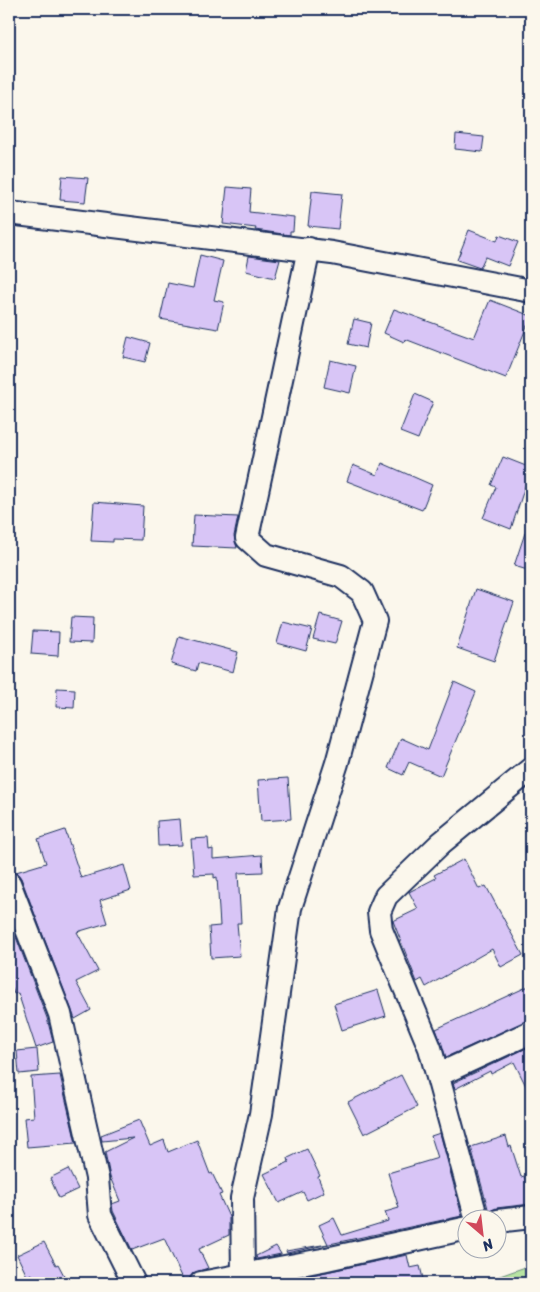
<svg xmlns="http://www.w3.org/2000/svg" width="540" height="1292" viewBox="0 0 540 1292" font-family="Sriracha,sans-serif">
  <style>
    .green { fill: #b8e4a2; stroke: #6a8a80 }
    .building { fill: #d8c5f6; stroke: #1b2f5e }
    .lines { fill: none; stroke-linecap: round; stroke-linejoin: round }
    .street-casing { stroke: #1b2f5e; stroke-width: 26 }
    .street { stroke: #fbf7ec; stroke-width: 22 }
  </style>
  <rect width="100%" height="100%" fill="#fbf7ec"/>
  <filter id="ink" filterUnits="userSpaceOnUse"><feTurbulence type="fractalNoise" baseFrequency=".02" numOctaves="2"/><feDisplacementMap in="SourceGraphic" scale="10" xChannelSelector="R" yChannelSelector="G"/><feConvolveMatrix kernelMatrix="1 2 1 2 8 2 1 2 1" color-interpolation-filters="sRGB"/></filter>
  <g filter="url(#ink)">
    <!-- green -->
    <path class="green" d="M531,1265V1283H480Z"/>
    <!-- building -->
    <path class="building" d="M456,134L484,137L482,152L455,149Z
      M62,176L88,178L85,202L60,200Z
      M227,187L251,189L249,212L294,217L293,231H290V235L255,230L256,228L223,224Z
      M312,191L342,194L338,229L308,226Z
      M469,230L497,241L499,235L518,242L508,266L485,257L480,268L457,260Z
      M200,255L223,261L214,300L224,302L218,329L160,319L168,283L193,288Z
      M249,256L280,260L275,278L246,271Z
      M490,300L531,316L506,378L405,339L404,342L384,333L394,309L474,338Z
      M354,319L371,323L366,348L348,344Z
      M128,337L150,343L145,362L123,357Z
      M330,360L356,366L350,393L324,387Z
      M415,394L433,402L418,439L400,432Z
      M503,457L531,468L511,529L483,518L496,487L491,485Z
      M382,463L432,485L422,510L347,481L353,465L377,475Z
      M94,502L143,506L141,540L113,539V542L91,541Z
      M194,515L238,517L234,536L237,548L192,546Z
      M528,524H531V571L514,566Z
      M476,589L514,602L494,661L457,648Z
      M320,615L342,621L335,644L313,639Z
      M71,617L93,618L92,643L69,642Z
      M283,622L312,629L306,651L277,643Z
      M33,631L59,632L58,656L31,654Z
      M179,636L238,652L233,672L198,663L196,671L171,664Z
      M454,682L476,692L441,776L409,762L403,775L388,768L401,738L428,750Z
      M57,688L75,689L74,708L56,707Z
      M288,778L291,819L261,821L258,780Z
      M180,819L182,845L158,846L157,821Z
      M65,830L81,878L124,865L131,890L100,900L107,923L77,932L98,971L76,982L91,1010L75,1019L21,878L16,872L46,863L38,839Z
      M208,838L209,850L213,849V859L262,855L263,872L238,873L241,923H237L240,956L211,958L209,927L220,926L217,877L214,878V874L194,875L191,839Z
      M464,859L479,889L486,886L523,955L501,967L492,949L426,987L422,979L417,982L393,921L418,909L409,892L436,878L434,875Z
      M9,919L47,1018L53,1042L36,1048L18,993L14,994L9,979Z
      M531,985V1019L446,1057L436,1029Z
      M378,990L386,1016L342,1030L334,1004Z
      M531,1046V1096L514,1062L491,1074L490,1071L455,1089L453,1083Z
      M37,1049L39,1072L19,1074L17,1051Z
      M60,1075L76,1143L27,1147L24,1118L34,1117L31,1077Z
      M401,1075L417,1107L364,1134L348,1102Z
      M139,1120L150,1146L164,1140L168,1152L197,1140L210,1174L212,1173L222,1194L219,1195L229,1217V1235L199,1249L208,1268L193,1273L188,1283H185L164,1238L132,1250L113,1211L112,1204L120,1201L110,1177L105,1152L133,1138L102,1141L101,1135Z
      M440,1133L462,1216L287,1253L286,1251L328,1244L319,1225L334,1218L342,1235L388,1221L385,1212L399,1208L388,1173L438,1158L431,1136Z
      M506,1136L509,1147L511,1146L521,1177L524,1176L527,1184L531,1182V1204L496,1208L489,1212L471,1147Z
      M307,1149L320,1176L318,1177L324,1192L307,1200L303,1192L279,1203L264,1174L289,1162L288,1158Z
      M68,1169L78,1189L59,1198L50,1178Z
      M44,1242L56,1265L58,1264L68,1283H37L32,1274L27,1276L17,1255Z
      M276,1246L281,1254L257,1259L256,1256Z
      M407,1255L410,1268L420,1266L424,1283H294L293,1279Z"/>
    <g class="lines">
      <defs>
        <path id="street" d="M9,213L332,253L531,291
          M9,883L60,1014L97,1178L100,1215L134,1283
          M438,1075L531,1032
          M477,1220L430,1048L381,930L379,912L386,896L441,843L531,769
          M498,1221L531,1217
          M243,1275L242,1198L261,1114L290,908L337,763L375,621L362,592L341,576L266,555L247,538L309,249
          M201,1283L322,1260L468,1228"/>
      </defs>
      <!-- street casing -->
      <use href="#street" class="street-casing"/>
      <!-- street -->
      <use href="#street" class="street"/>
    </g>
  </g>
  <!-- margin -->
  <rect width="540" height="1292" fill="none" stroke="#fbf7ec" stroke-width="30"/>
  <rect x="15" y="15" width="510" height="1262" fill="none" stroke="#1b2f5e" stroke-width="2" filter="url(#ink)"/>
  <!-- north arrow -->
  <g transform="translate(482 1234) rotate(152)"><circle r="24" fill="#fbf7ec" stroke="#a1a7b3"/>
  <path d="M0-4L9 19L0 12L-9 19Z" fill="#d1495b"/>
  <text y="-8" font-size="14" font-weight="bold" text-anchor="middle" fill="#1b2f5e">N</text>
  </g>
</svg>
